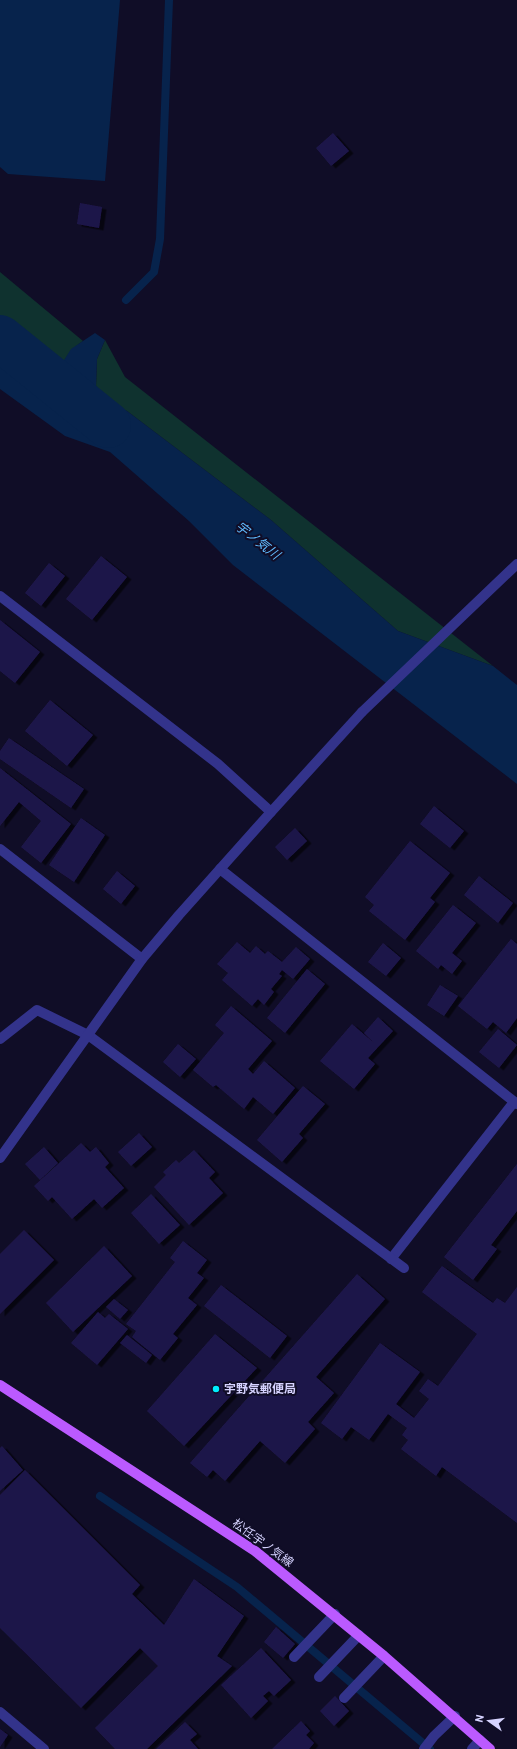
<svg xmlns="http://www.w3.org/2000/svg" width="517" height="1749" viewBox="0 0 517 1749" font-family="Barlow,'Noto Sans JP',sans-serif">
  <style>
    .green { fill: #0f322f }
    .water { fill: #07234c }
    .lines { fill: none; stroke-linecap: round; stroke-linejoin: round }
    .stream { stroke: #07234c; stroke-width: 8 }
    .river { stroke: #07234c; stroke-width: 46 }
    .building { fill: #1f174a; filter: url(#shadow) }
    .service { stroke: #33338b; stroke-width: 10 }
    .minor { stroke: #33338b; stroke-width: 10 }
    .tertiary { stroke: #33338b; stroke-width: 10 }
    .primary { stroke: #bb5aff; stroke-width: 10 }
    .poi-dot { fill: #00eefe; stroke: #100d27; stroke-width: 1.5 }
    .labels { text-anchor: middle; stroke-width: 4; stroke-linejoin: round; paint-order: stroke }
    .poi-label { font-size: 12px; font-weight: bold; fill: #d6d3ff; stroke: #100d27; text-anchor: start }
    .street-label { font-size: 12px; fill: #d6d3ff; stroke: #100d27 }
    .water-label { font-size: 13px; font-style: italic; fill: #61bcff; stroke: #100d27 }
  </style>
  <defs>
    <filter id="shadow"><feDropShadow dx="4.5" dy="2.5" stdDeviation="0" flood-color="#0009"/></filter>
  </defs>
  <rect width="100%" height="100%" fill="#100d27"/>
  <!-- green -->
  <path class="green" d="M0,272L83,341C59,357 63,370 54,395L40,388L10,354L0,330Z
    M105,340L125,377L493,666L398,631L271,520L127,411L106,404L96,386L97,359Z"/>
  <!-- water -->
  <path class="water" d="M0,0H120L105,181L8,174L0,167Z
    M0,330L10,354L40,388L54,395L60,379L61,365L71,349L95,333L105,340L97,359L96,386L106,404L127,411L271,520L398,631L493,666L517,685V784L233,565L189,521L110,452L65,436L0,389Z"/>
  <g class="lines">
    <!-- stream -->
    <path class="stream" d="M126,300L154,272L160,239L169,0
      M100,1496L237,1587L430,1749"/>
    <!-- river -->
    <path class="river" d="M0,338L108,425"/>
  </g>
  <!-- building -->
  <path class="building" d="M333,133L349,151L331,166L316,148Z
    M80,203L102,207L99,228L77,224Z
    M101,556L127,577L92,620L66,599Z
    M49,563L65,576L41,606L25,593Z
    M0,620L40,652L15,683L0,671Z
    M50,700L93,735L67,766L25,731Z
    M9,738L84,789L71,808L0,759V751Z
    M0,768L71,824L41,863L21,847L41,821L19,802L0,826Z
    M434,806L464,831L450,848L420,824Z
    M81,818L105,835L74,882L49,865Z
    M295,828L307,841L287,860L275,847Z
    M410,841L450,873L430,898L435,902L405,940L369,911L374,905L365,897Z
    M117,871L135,886L121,904L103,889Z
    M479,876L513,903L498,923L464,895Z
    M453,905L476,923L452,953L462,961L452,974L441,965L438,969L416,951Z
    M511,939L517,944V1018L506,1033L493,1022L487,1029L458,1006Z
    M237,942L250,953L256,946L265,954L268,951L282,962L296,947L310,959L293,979L282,970L279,974L282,976L271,989L274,992L264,1005L258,999L252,1006L222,980L228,973L217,964Z
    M383,943L401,958L386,976L368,962Z
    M307,969L325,984L285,1033L267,1018Z
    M440,985L458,996L444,1016L427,1005Z
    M231,1006L272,1041L248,1069L253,1074L264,1061L295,1088L273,1114L253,1097L244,1109L216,1085L213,1087L193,1070L224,1033L215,1025Z
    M378,1017L393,1031L368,1058L375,1064L354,1089L320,1061L352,1024L374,1043L364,1033Z
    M498,1029L517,1045L499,1068L479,1052Z
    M178,1044L196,1059L180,1077L163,1062Z
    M303,1086L325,1104L299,1134L303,1138L282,1162L257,1140Z
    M139,1133L152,1147L131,1166L118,1152Z
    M81,1143L90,1152L96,1147L109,1163L105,1167L124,1188L102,1208L94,1199L72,1219L52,1197L48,1201L34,1186Z
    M44,1147L58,1163L40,1180L25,1164Z
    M194,1150L215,1172L209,1178L223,1193L189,1225L154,1187L166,1175L163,1172L176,1160L179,1163Z
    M517,1164V1211L491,1245L497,1249L473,1280L444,1257Z
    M151,1194L180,1225L159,1244L131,1213Z
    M24,1230L54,1260L0,1314V1254Z
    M183,1241L207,1260L197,1273L204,1278L188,1298L197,1305L173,1334L178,1338L160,1360L132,1337L136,1331L126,1324L175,1262L170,1258Z
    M104,1246L132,1276L73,1332L46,1303Z
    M442,1266L493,1303L497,1298L505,1303L517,1287V1523L442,1467L436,1476L401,1449L408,1440L402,1435L407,1428L388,1414L369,1440L351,1427L342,1439L321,1423L380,1343L420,1372L396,1404L414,1418L429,1399L419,1391L428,1379L438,1386L477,1334L422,1292Z
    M357,1274L385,1299L316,1377L334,1393L308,1422L315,1429L285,1463L260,1441L225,1481L213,1470L207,1477L190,1463Z
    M221,1285L287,1336L270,1358L204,1306Z
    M114,1299L128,1310L120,1319L106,1307Z
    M98,1312L105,1318L109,1314L128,1329L97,1365L71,1343Z
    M215,1334L257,1368L184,1446L147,1411Z
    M127,1335L152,1355L146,1363L120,1343Z
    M2,1446L23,1470L0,1491V1448Z
    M25,1470L140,1585L132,1594L164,1625L194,1579L244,1616L217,1656L232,1666L147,1749H115L95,1728L158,1666L140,1648L81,1708L0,1628V1495Z
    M276,1627L295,1644L283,1658L264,1642Z
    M261,1648L291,1680L274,1696L269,1691L263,1696L268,1701L251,1718L221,1685Z
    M335,1696L349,1711L334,1726L320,1711Z
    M301,1721L310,1731L306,1735L314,1743L309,1749H272Z
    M185,1722L197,1734L190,1740L198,1749H156Z
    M0,1729L8,1735L0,1747Z"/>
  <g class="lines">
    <!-- service -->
    <path class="service" d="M391,1259L514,1102
      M294,1657L335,1614
      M319,1677L359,1635
      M344,1698L384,1656
      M424,1749L434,1736L455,1716
      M472,1749L480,1740"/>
    <!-- minor -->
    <path class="minor" d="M0,596L218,764L271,812
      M362,712L517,564
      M0,849L142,959
      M220,869L517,1104
      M0,1039L37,1010L88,1035L404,1268"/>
    <!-- tertiary -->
    <path class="tertiary" d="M0,1158L142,959L179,915L271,812L362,712
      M0,1712L44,1749"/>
    <!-- primary -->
    <path class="primary" d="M0,1385L255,1551L384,1656L490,1749"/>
  </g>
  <!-- markers -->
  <circle class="poi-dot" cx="216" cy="1389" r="4"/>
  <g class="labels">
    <!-- poi labels -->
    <g class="poi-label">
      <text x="224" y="1393">宇野気郵便局</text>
    </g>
    <!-- street labels -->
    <g class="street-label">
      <text transform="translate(263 1543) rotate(36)" y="4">松任宇ノ気線</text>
    </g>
    <!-- water labels -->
    <g class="water-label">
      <text transform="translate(258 540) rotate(38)" y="5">宇ノ気川</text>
    </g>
  </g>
  <!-- north arrow -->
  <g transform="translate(489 1721) rotate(284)" stroke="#100d27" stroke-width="3" paint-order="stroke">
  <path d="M0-3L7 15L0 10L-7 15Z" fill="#d6d3ff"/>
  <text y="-6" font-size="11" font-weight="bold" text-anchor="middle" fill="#d6d3ff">N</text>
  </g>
</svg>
